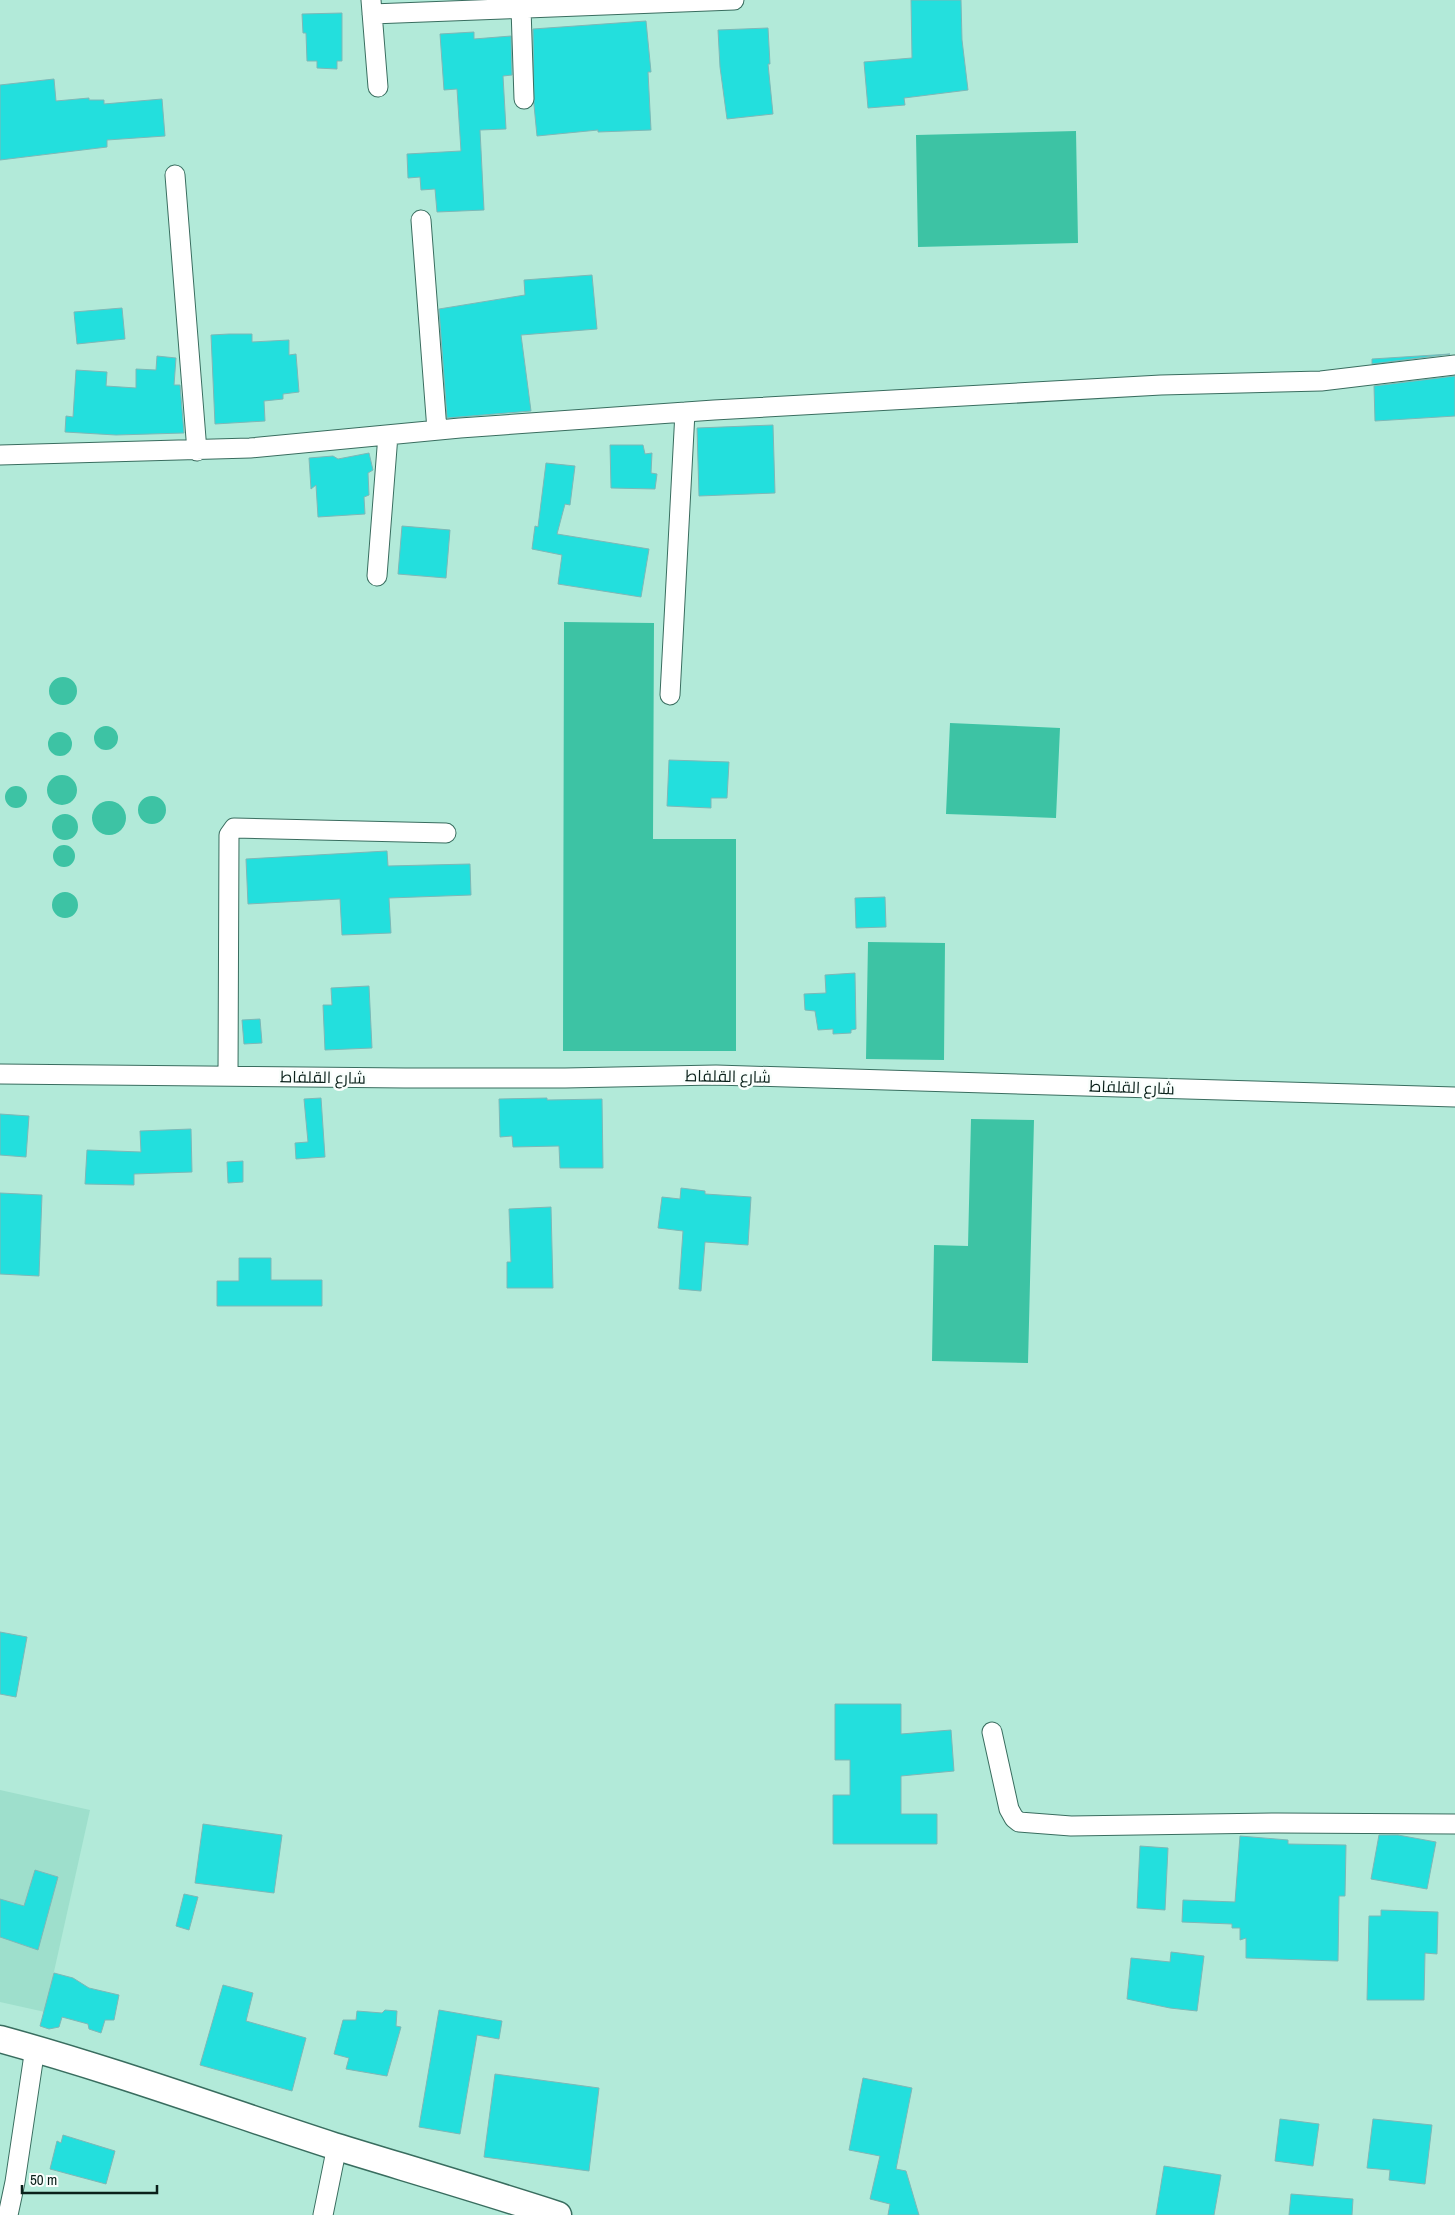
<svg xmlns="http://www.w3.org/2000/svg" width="1455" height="2215" viewBox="0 0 1455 2215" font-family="'Archivo Narrow',Cairo,sans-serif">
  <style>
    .built { fill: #9edfcc }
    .green { fill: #3dc3a4 }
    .building { fill: #23dfdd; stroke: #7db8b7 }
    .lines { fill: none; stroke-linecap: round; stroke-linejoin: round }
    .street-casing { stroke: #396d5f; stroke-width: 21 }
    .secondary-casing { stroke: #396d5f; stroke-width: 29 }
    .street { stroke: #fff; stroke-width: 19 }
    .secondary { stroke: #fff; stroke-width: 26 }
    .labels { text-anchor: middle; stroke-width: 5; stroke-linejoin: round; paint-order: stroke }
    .street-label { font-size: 16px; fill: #0a201a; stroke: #f9fefc }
  </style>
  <rect width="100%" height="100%" fill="#b2ead9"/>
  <!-- built -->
  <path class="built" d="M0,1790L90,1810L45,2012L0,2002Z"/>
  <!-- green -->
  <path class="green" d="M1076,131L1078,243L918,247L916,135Z
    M564,622L654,623L653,839H736V1051H563Z
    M49 691a14 14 0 1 1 28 0a14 14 0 1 1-28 0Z
    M950,723L1060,728L1056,818L946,814Z
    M94 738a12 12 0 1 1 24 0a12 12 0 1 1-24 0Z
    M48 744a12 12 0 1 1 24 0a12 12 0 1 1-24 0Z
    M47 790a15 15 0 1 1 30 0a15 15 0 1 1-30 0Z
    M5 797a11 11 0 1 1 22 0a11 11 0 1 1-22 0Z
    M138 810a14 14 0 1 1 28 0a14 14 0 1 1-28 0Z
    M92 818a17 17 0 1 1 34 0a17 17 0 1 1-34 0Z
    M52 827a13 13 0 1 1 26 0a13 13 0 1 1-26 0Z
    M53 856a11 11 0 1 1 22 0a11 11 0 1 1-22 0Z
    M52 905a13 13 0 1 1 26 0a13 13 0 1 1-26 0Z
    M868,942L945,943L944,1060L866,1059Z
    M971,1119L1034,1120L1028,1363L932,1361L934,1245L968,1246Z"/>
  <!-- building -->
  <path class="building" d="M911,0H961L962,40L968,90L904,98L905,105L868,108L864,62L912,58Z
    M342,13V61H337V69L317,68V61H307L306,33H303L302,14Z
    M646,21L651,72H648L651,130L598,132V130L537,136L534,105L533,29Z
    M768,28L770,64H768L773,114L727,119L720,67L718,30Z
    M474,32V39L511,36L512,75L503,76L506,129L480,130L484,210L437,212L435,189L421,190L420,177L408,178L407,154L461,151L457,89L444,90L440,34Z
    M54,79L56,101L89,98V100H104V104L162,99L165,136L107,140V147L0,160V85Z
    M592,275L597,329L521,335L531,411L447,418L439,309L525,295L524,280Z
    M122,308L125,339L77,344L74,312Z
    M229,334H252V342L289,340V355L296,354L299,392L283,394V399L264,401L265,421L215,424L211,335Z
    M1450,354L1372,364V359Z
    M157,356L176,358L174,385H180L184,433L116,435L65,432L66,416L73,417L76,370L107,372L106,386L136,388V369L156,370Z
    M1455,376V416L1375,421L1374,386Z
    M773,425L775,493L699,496L697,428Z
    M610,445H643L645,454L652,453L651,473L657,474L655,489L611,488Z
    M369,453L373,470L368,473L369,495L364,497L365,514L318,517L316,485L311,489L309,458L333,456L338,459Z
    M546,463L575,466L570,505L565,504L557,534L649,549L641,597L558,584L562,555L532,549L535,526L538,527Z
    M402,526L450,530L446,578L398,574Z
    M669,760L729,762L727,798H711V808L667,806Z
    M387,851L388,866L470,864L471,895L389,898L391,933L342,935L340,899L248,904L246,859Z
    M885,897L886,927L856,928L855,898Z
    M855,973L856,1029L851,1030V1033L833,1034V1029L818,1030L815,1011L805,1010L804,994L826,993L825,975Z
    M369,986L372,1048L325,1050L323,1005H332L331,988Z
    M260,1019L262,1043L244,1044L242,1020Z
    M321,1098L325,1157L296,1159L295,1143L308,1142L304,1099Z
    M547,1098V1100L602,1099L603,1168H560L559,1146L513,1147L512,1136L500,1137L499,1099Z
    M0,1114L29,1116L26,1157L0,1155Z
    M191,1129L192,1172L134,1174V1185L85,1184L87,1150L141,1152L140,1131Z
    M243,1161V1182L228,1183L227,1162Z
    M681,1188L705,1191V1194L751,1197L748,1245L705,1242L701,1291L679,1289L683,1231L658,1228L662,1197L680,1199Z
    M0,1193L42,1195L39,1276L0,1274Z
    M551,1207L553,1288H507V1262H511L509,1209Z
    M239,1258H271V1280H322V1306H217V1281H239Z
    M0,1632L27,1637L16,1697L0,1694Z
    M835,1704H901V1734L951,1730L954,1771L901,1776V1814H937V1844H833V1795H850V1760H835Z
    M203,1824L282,1835L274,1893L195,1883Z
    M1379,1835H1398L1436,1842L1427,1889L1371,1879Z
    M1240,1836L1288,1840V1844L1346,1845L1345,1896H1339L1338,1961L1246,1958V1938L1240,1940V1928H1232V1924L1182,1922L1183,1900L1235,1902Z
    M1140,1846L1168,1848L1165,1910L1137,1908Z
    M35,1870L58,1877L38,1950L0,1937V1899L24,1906Z
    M184,1894L198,1897L189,1930L176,1926Z
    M1381,1910L1438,1912L1437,1954L1425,1953L1424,2000H1367L1369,1916H1381Z
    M1171,1952L1204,1956L1197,2011L1170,2008L1127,1999L1131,1958L1170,1962Z
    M54,1973L73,1978L89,1988L119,1995L114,2020H105L101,2033L89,2029L88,2024L62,2017L59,2027L49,2029L40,2026Z
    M223,1985L253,1993L246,2021L306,2038L292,2091L200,2065Z
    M385,2010L397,2011L396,2026L401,2027L387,2076L346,2069L349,2058L334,2054L343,2020H356L357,2011L382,2013Z
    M439,2010L502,2021L499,2039L477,2035L460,2134L419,2127Z
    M495,2074L599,2088L589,2171L484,2157Z
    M863,2078L912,2088L896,2169L906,2171L919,2215H888L890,2204L870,2199L880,2156L849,2150Z
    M1280,2119L1319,2124L1313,2166L1275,2161Z
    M1373,2119L1432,2125L1425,2184L1389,2180L1390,2170L1367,2168Z
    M63,2135L115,2151L106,2184L50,2169L57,2141L61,2143Z
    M1164,2166L1221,2175L1214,2215H1156Z
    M1291,2194L1353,2199L1352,2215H1289Z"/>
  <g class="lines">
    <defs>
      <path id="street" d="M371,0L378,87
        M521,8L524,99
        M372,14L734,0
        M175,175L197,451
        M421,220L437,430
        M0,455L250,448L460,428L714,410L1161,385L1321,381L1455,365
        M377,576L388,435
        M670,695L685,412
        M0,1074L405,1078H565L716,1075L1455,1097
        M228,1076L229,835L234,828L446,833
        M992,1732L1009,1809L1014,1818L1019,1822L1071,1826L1278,1823L1455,1824
        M8,2215L15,2182L35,2048
        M323,2215L337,2146"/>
      <path id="secondary" d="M0,2039C113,2070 223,2110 334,2146C409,2169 484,2191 558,2215"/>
    </defs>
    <!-- street casing -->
    <use href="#street" class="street-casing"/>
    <!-- secondary casing -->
    <use href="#secondary" class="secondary-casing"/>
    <!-- street -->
    <use href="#street" class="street"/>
    <!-- secondary -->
    <use href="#secondary" class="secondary"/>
  </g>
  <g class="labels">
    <!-- street labels -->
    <g class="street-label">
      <text transform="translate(728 1076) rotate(1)" y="6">شارع القلفاط</text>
      <text transform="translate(323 1077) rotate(1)" y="6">شارع القلفاط</text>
      <text transform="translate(1132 1087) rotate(2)" y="6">شارع القلفاط</text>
    </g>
  </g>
  <!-- scale -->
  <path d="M22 2185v8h135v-8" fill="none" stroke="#0a201a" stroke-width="2.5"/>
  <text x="30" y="2185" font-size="15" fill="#0a201a" stroke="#f9fefc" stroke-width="4" paint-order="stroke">50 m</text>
</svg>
